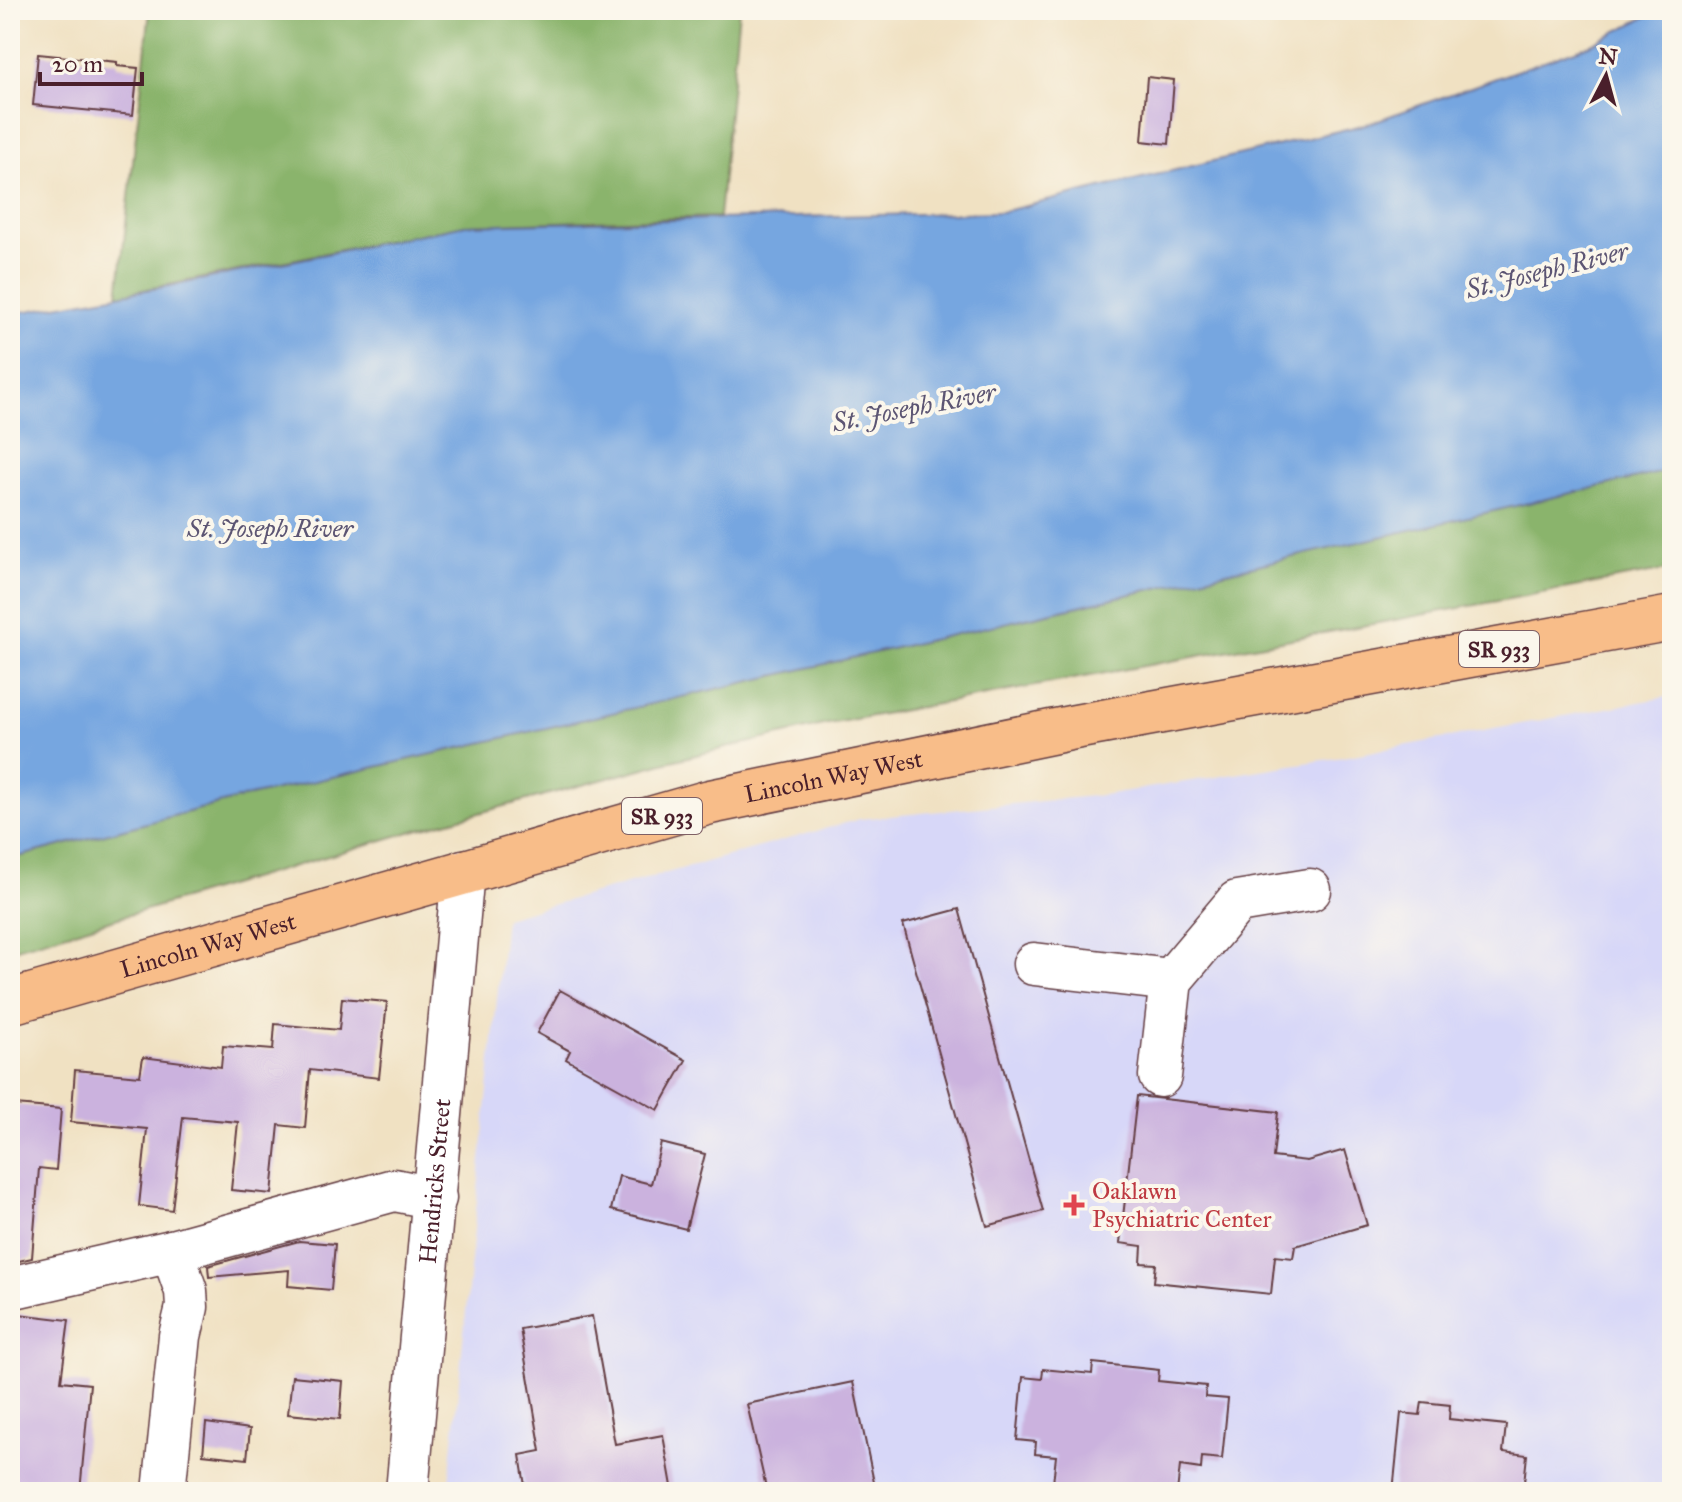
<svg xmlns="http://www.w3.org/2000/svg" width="1682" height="1502" viewBox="0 0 1682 1502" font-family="'IM FELL Great Primer',serif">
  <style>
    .built { fill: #d7d7f8 }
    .forest { fill: #8ab46c; stroke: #6a6a4c; stroke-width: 2 }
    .water { fill: #76a6e0; stroke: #606286; stroke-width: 2 }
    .building { fill: #cbb2de }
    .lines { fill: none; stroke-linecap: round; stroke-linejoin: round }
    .minor-casing { stroke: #633c42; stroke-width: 45 }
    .major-casing { stroke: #633c42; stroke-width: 47 }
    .minor { stroke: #fff; stroke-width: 42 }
    .major { stroke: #f8bd89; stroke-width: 44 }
    .health-dot { fill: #e0444e; stroke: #fbf7ec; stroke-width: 3 }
    .labels { text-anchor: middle; stroke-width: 8; stroke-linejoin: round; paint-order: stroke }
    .shield { fill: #fbf7ec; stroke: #7f6065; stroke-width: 2 }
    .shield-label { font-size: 22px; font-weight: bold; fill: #4a1f2b }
    .street-label { font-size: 24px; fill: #4a1f2b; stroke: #fbf7ec }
    .health-label { font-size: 24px; fill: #be3a42; stroke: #fbf7ec; text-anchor: start }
    .water-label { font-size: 26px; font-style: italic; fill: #5c5573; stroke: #fbf7ec }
  </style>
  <rect width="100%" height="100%" fill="#fbf7ec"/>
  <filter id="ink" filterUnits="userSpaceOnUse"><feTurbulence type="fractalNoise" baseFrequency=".0125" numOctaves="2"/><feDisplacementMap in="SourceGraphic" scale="16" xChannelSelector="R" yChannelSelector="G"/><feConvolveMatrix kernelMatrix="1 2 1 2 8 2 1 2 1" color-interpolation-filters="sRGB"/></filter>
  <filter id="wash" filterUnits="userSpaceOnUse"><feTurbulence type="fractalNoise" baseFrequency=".006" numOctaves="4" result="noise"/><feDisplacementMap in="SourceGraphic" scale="32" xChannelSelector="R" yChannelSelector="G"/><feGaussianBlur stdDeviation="1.8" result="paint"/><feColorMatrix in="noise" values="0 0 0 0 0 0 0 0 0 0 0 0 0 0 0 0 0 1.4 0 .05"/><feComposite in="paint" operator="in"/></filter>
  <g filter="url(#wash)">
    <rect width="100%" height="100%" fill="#f0e1c2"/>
    <!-- built -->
    <path class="built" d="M1672,696V1492H448L505,918L860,819L1103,795L1343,757Z"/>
    <!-- forest -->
    <path class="forest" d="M150,10H739L719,217L465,225L118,295Z
      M1672,470V569L823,725L667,762L420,829L10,950V859L245,797Z"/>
    <!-- water -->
    <path class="water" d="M1660,10H1672V470L245,797L10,859V314L181,284L465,225L1001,212L1367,124L1589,45Z"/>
    <g id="blocks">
      <!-- building -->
      <path class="building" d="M38,54L117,62V66L138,68L133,115L33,105Z
        M1147,77L1174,80L1169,144L1142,141Z
        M959,909L1043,1211L987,1226L903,924Z
        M560,990L686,1060L658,1110L566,1059L570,1051L537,1033Z
        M342,998L387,1002L379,1078L310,1070L305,1128L279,1125L272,1194L231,1190L238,1122L183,1117L172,1210L139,1206L147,1129L71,1122L75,1070L140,1076L143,1057L221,1067L223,1046L273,1050L275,1024L339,1030Z
        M1137,1096L1278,1112L1273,1157L1307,1161L1345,1150L1367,1225L1295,1246L1293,1258L1275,1256L1271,1294L1154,1282L1156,1264L1141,1263L1142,1246L1120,1243Z
        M15,1105L61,1109L56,1170L39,1168L32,1258L10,1263V1165Z
        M661,1143L705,1154L686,1229L611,1210L619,1176L651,1184Z
        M299,1241L335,1244L331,1290L288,1286L289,1270L209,1277L208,1266Z
        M10,1313L69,1320L61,1381L90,1384L80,1492L10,1486Z
        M592,1316L615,1444L663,1435L673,1492H526L520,1455L541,1451L520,1329Z
        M1093,1363L1159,1370L1158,1381L1206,1386L1205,1397L1228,1399L1222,1459L1202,1457L1201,1469L1180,1466L1177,1492H1052L1056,1456L1035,1454L1036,1442L1017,1440L1023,1377L1042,1379L1043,1369L1092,1374Z
        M292,1376L343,1381L340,1419L288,1414Z
        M853,1382L876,1492H767L747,1404Z
        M1422,1402L1450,1405L1449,1419L1506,1425L1503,1452L1527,1455L1523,1492H1393L1401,1413L1420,1415Z
        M206,1423L250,1429L247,1459L203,1454Z"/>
    </g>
  </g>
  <g filter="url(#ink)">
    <use href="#blocks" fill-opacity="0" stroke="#633c42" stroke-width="2"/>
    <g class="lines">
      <defs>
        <g id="minor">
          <path d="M1034,964L1171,980"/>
          <path d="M1160,1076L1171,980L1237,902L1310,890"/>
          <path d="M10,1288L172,1251L394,1190L435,1198"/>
          <path d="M164,1492L180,1336L187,1307L186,1291L172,1251"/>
          <path id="s1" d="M407,1492L463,871"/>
        </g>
        <g id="major">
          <path id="s2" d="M10,1002L710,802L1075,727L1672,618"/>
        </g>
      </defs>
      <!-- minor casing -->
      <use href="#minor" class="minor-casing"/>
      <!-- major casing -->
      <use href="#major" class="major-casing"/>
      <!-- minor -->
      <use href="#minor" class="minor"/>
      <!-- major -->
      <use href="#major" class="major"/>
    </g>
  </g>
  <!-- markers -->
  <path class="health-dot" d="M1070 1193h8v8h8v8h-8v8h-8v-8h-8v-8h8z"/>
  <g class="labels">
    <!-- shield labels -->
    <g class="shield">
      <rect x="1459" y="631" width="80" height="36" rx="6"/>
      <rect x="622" y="798" width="80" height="36" rx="6"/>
    </g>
    <g class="shield-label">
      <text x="1499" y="657">SR 933</text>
      <text x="662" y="824">SR 933</text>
    </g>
    <!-- street labels -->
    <g class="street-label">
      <text dy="8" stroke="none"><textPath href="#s2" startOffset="854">Lincoln Way West</textPath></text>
      <text dy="8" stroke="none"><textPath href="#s2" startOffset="206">Lincoln Way West</textPath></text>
      <text dy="8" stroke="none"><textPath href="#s1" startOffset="312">Hendricks Street</textPath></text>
    </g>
    <!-- health labels -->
    <g class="health-label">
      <text x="1092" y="1199">Oaklawn<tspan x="1092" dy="28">Psychiatric Center</tspan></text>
    </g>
    <!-- water labels -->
    <g class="water-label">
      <text transform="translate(1547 270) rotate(-14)" y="9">St. Joseph River</text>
      <text transform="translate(914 407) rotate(-11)" y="9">St. Joseph River</text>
      <text x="270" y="537">St. Joseph River</text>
    </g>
  </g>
  <!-- margin -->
  <rect width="1682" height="1502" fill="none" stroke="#fbf7ec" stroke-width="40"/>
  <!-- north arrow -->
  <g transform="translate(1606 76) rotate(6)" stroke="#fbf7ec" stroke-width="6" paint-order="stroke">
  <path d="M0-6L14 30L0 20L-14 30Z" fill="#4a1f2b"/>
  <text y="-12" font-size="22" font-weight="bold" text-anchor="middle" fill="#4a1f2b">N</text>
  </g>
  <!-- scale -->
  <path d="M40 72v12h102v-12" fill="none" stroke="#4a1f2b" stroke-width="4"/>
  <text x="52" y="72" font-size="24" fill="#4a1f2b" stroke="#fbf7ec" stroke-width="6" paint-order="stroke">20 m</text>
</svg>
